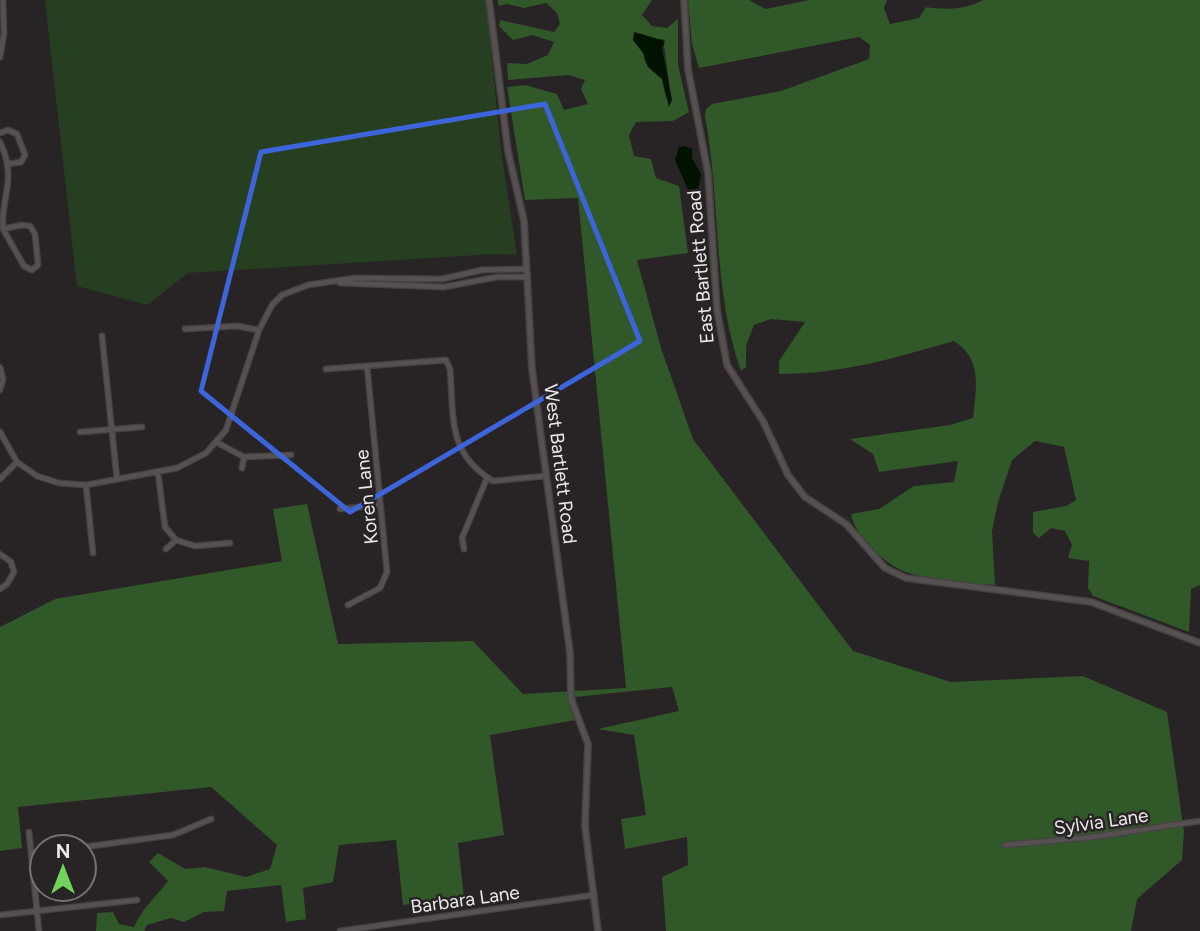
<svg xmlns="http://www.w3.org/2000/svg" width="1200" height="931" viewBox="0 0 1200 931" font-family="Figtree,sans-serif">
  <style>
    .green { fill: #263f21 }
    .forest { fill: #315829; fill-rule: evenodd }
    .water { fill: #001300 }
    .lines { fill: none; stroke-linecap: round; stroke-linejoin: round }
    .minor-casing { stroke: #454242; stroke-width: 7 }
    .tertiary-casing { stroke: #454242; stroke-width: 8 }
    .minor { stroke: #565051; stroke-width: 4.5 }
    .tertiary { stroke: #565051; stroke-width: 5 }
    .marked { fill: none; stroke: #3c65db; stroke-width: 5; stroke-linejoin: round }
    .labels { text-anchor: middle; stroke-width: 5; stroke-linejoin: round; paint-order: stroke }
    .street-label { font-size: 19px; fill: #ebe8e9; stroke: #282324 }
  </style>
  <rect width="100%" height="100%" fill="#282324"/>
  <!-- green -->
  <path class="green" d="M45,0H486L501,150L517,255L494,254L188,273L147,305L77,286Z"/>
  <!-- forest -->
  <path class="forest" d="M498,0H652L642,15L652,26L667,28L678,19V65L689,112L673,121L636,122L629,135L634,156L651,159L656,178L679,186L688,253L637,260L661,348L693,439L853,651L951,682L1083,676L1167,712L1184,832L1182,860L1137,899L1131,931H666L662,877L688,865L687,837L625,849L621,819L646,815L634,735L598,729L679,711L672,687L575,697L582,719L490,735L504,835L458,843L464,898L403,905L396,840L339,845L333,882L303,888L306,919L286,922L281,885L227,891L224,911L204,912L184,922L171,918L147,925L144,931H96L97,913L113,912L119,924L134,927C142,908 156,897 168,881L149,862L158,853L185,869L205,867L246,877L270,869L277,845L211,787L18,807L22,848L0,851V627L55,599L282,561L273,509L307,504L338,644L473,641L523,694L626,688L578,198L525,200L507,87L525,85L557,94L564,110L588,104L581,89L585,80L568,75L508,80L507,63L527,64L548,55L554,42L532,35L513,40L499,26L500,20L554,32L560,24L557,13L546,3L524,8L507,4L498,6ZM640,33L654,40L663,39L669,82L666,98L662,79L645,62Z
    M688,0H749L766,9L809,0H887L884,8L890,24L919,18L926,7C945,10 965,10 983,0H1200V585L1191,589L1189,632L1093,596L1088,588L1089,561L1068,558L1072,545L1065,531L1051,528L1039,538L1033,533V512L1066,506L1076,500L1064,447L1035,441L1012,460L998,502L992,531L995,585C973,584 919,579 901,570C881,560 855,536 851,514L879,509L914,486L954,482L958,461L879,472L873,454L850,439L950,425L973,418C976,387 983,360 954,341C894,358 843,374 779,374V361L805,322L771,319L754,325L746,346V367L741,371C712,290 721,200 705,116L706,109L712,104L781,91L869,59L870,45L859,37L699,68L692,44Z"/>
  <!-- water -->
  <path class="water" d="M634,32L665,41L662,48L672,100L669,107L662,79L648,67L643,53L633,40Z
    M684,146L692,149V158L701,174L698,190L693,192L688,190L675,160L679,147Z"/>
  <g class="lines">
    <defs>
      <path id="minor" d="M0,57L4,34L3,0
        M0,133L8,130L17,134L25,155L21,162L8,164
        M0,142C18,180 0,199 3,229
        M22,225L30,226L35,234L38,265L32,270L24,266L3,229Z
        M340,283L444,287L497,277H526
        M185,329L237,326L259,330
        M102,336L117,479
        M0,367L3,379L0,390
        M326,369L446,360L450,369C454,418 447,453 493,481L546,476
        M0,432L17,462L37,476L59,483L86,485L177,468L206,453L226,430L259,330L272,305L282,295L308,285L355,278L442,279L482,270L525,269
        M80,432L142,427
        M218,443L244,457L291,455
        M242,468L244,457
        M158,473L165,527L176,540
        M0,479L17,462
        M86,485L93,553
        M340,509L380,505
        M166,549L176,540L195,546L230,543
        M464,549L462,538L487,478
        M0,554L11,562L14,572L7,584L0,589
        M348,605L380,588L387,572L367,366
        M29,832L39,931
        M1005,845L1093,837L1200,821
        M84,847L173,835L211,819
        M32,853L42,852
        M0,915L137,900
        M340,931L594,895"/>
      <path id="tertiary" d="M489,0L508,151L524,221L532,369L570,653L571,699L588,744L585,826L598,931
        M684,0L688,69L708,173L717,310L727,365L763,421L788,475L805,497L846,524L885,568L906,578L1091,602L1200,643"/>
    </defs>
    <!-- minor casing -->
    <use href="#minor" class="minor-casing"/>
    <!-- tertiary casing -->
    <use href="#tertiary" class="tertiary-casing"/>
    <!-- minor -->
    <use href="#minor" class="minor"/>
    <!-- tertiary -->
    <use href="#tertiary" class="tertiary"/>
  </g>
  <!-- marked area -->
  <path class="marked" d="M545,104L640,341L350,512L201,391L261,152Z"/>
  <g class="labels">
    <!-- street labels -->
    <g class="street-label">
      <text transform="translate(700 267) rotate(-95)" y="7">East Bartlett Road</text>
      <text transform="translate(561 464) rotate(83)" y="7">West Bartlett Road</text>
      <text transform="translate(366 497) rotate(-96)" y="7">Koren Lane</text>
      <text transform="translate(1101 821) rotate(-8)" y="7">Sylvia Lane</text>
      <text transform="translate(465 899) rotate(-8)" y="7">Barbara Lane</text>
    </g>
  </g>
  <!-- north arrow -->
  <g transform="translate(63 868)"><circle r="33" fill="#282324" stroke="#767273" stroke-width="2"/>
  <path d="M0-5L12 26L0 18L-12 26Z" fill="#72d25d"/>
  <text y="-10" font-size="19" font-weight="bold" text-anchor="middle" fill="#ebe8e9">N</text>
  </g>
</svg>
